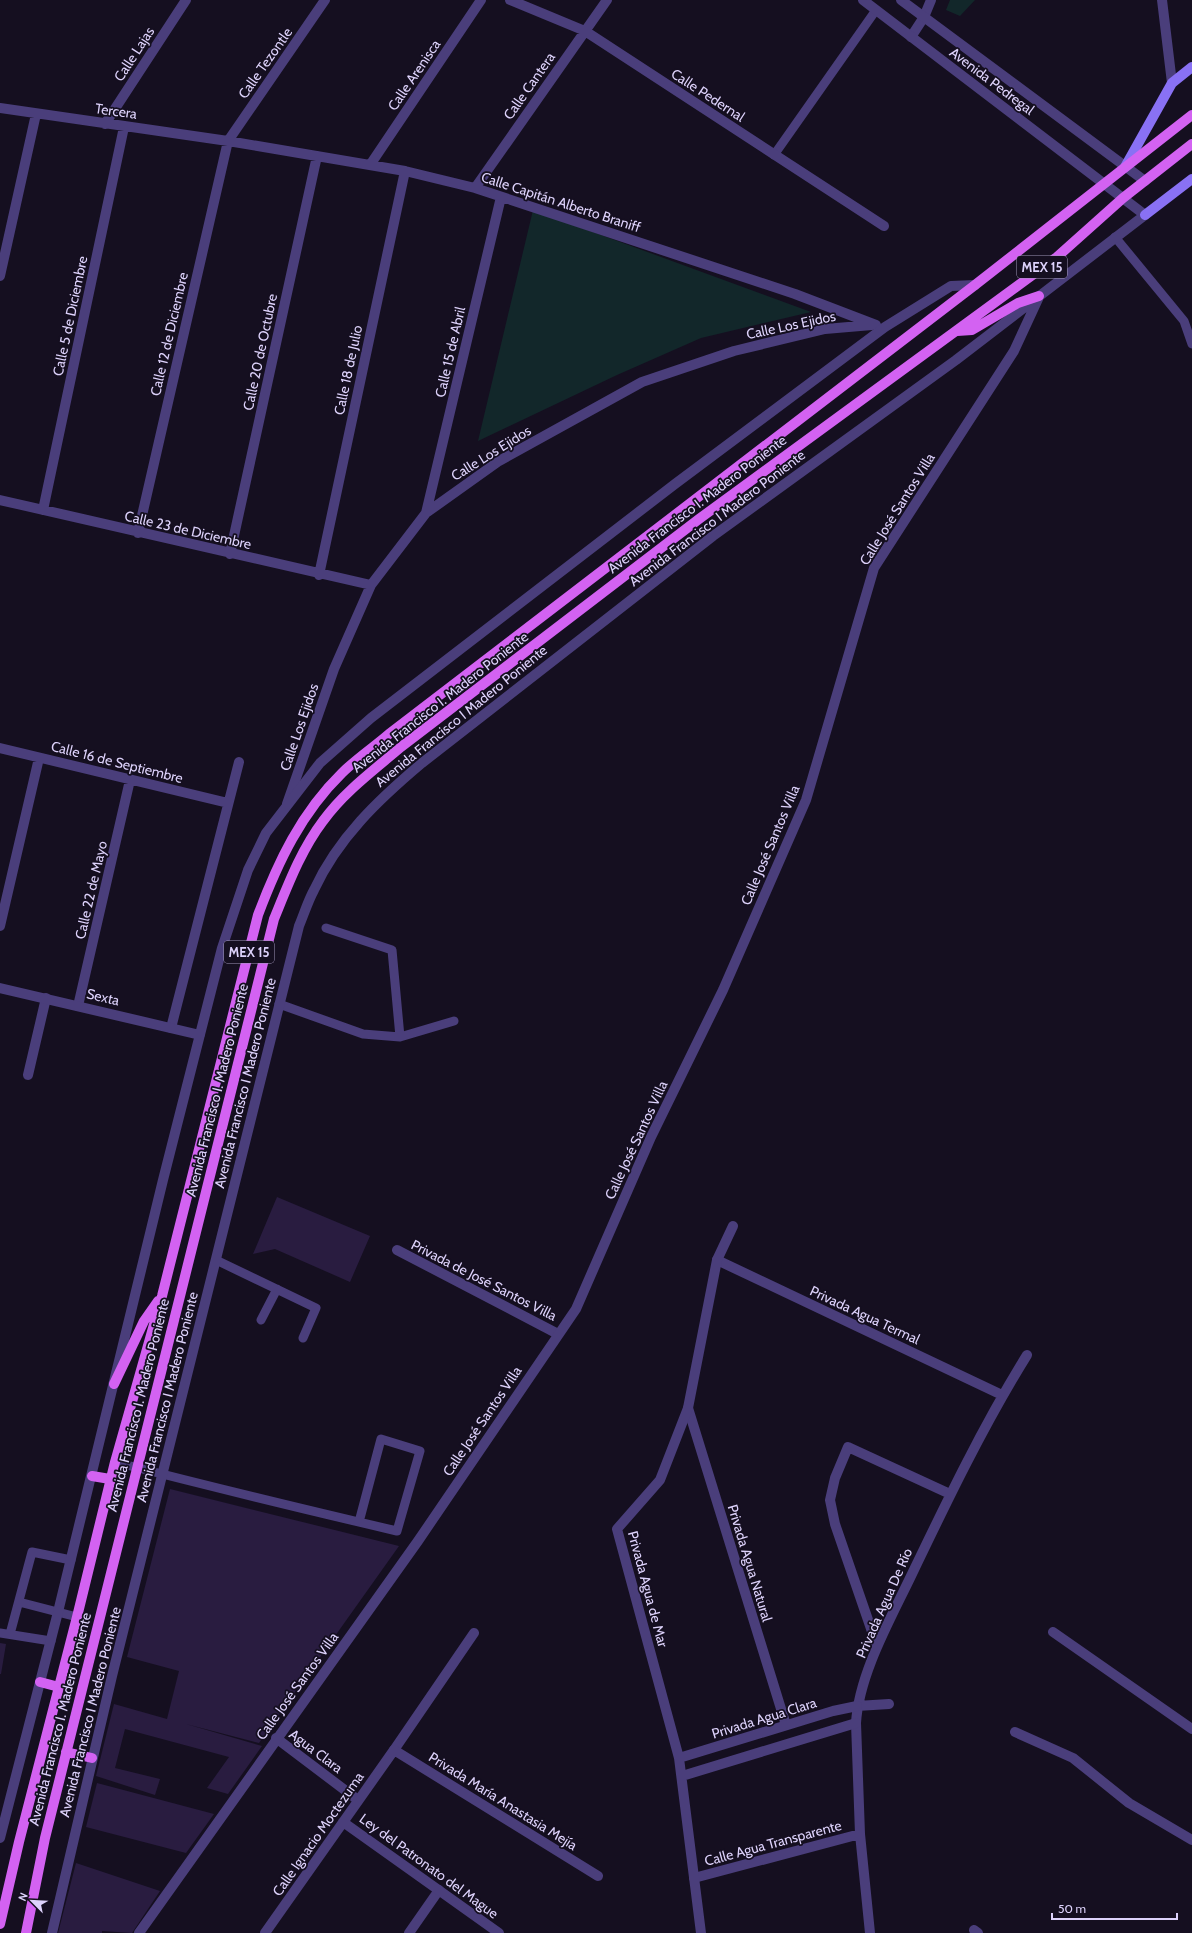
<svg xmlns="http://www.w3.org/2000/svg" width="1192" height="1933" viewBox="0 0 1192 1933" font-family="Cabin,sans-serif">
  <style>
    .green { fill: #12272a }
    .building { fill: #291c40 }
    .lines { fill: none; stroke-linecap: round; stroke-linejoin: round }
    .service { stroke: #4a3e7b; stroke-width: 9 }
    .minor { stroke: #4a3e7b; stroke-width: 10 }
    .tertiary { stroke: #4a3e7b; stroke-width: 10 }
    .secondary { stroke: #8971f4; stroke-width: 10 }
    .primary { stroke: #d362f2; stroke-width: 10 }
    .labels { text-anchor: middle; stroke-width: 3.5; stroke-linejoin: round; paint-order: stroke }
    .shield { fill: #150f20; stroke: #a198b9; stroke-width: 1 }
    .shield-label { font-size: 13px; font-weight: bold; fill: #ddd2fb }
    .street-label { font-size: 14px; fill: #ddd2fb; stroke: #150f20 }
  </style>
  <rect width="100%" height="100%" fill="#150f20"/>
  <!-- green -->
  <path class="green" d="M950,0H975L960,16L946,10Z
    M533,210L811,312L701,338L617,375L478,441Z"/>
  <!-- building -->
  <path class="building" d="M277,1197L370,1236L350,1282L275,1249L253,1254Z
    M170,1489L399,1546L259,1743L186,1724L262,1746L228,1794L207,1788L229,1757L125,1729L115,1768L160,1779L155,1795L96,1776L114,1704L167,1719L179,1671L127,1657Z
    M0,1643L6,1644L1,1674H0Z
    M97,1783L214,1814L186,1853L86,1827Z
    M76,1863L160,1891L132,1933L102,1931V1933H58Z"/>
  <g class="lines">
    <!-- service -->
    <path class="service" d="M774,155L876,10
      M1115,237L1184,321L1192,344
      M326,928L392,950L400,1037
      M279,1004L363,1034L400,1037L454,1021
      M216,1260L316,1308L303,1338
      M261,1320L277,1289
      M115,1462C208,1486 303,1509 397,1531L420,1451L381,1439L359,1522
      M19,1602L77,1617
      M0,1633L51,1641
      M10,1634L32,1552L71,1560"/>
    <!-- minor -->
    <path class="minor" d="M510,0L585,31L884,226
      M1162,0L1172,83
      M911,37L924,17L931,0
      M0,108L228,141L405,171L475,188L795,294L876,325
      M105,124L186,0
      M370,165L481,0
      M475,188L607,0
      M0,276L36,114
      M0,500L371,585
      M43,510L124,127
      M426,513L501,197
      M138,533L228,141L325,0
      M230,554L317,156
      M319,575L405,171
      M0,748L228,803
      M287,804L334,669L371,585L426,513L499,461L642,382L734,351L825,329L872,325
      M0,926L39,758
      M78,1006L130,780
      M171,1028L239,762
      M28,1075L46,998
      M397,1250L558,1334
      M717,1260L1002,1395
      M688,1408L786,1725
      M1053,1632L1192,1729
      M877,1646L835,1524L830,1500L835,1478L848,1447L950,1494
      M857,1706L889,1704
      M1015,1732L1073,1758L1129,1803L1192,1840
      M276,1738L358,1800
      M394,1750L474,1633
      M694,1878L860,1834
      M974,1930L978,1933
      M409,1933L439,1890
      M870,1933L860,1834L856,1723C859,1674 890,1620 911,1576C947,1501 983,1426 1027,1355"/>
    <!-- tertiary -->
    <path class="tertiary" d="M901,0L1145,181
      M0,988L200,1035
      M679,1758L833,1711L857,1706
      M682,1776L856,1723
      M343,1822L499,1933
      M0,1838L58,1612L163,1180L222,948L248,870L266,833L320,763L371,718L675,484L885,327L951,286L975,285
      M52,1933L112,1676L299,926C304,914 308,901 314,890C338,838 378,800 422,763L713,536L956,360L1145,215L863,0
      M139,1933L418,1541L576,1309L651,1137L723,990L806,800L874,568L1014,351L1039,297
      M265,1933L394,1750L598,1876
      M701,1933L679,1758L617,1529L660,1480L688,1408L717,1260L733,1226"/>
    <!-- secondary -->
    <path class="secondary" d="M1125,167L1172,83L1192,67
      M1145,215L1192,179"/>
    <!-- primary -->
    <path class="primary" d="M957,331L972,330L1018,303L1039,296
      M114,1384L144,1321L158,1301
      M92,1476L110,1479
      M40,1682L59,1687
      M66,1752L92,1758
      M0,1924L19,1842L77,1617L115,1462L162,1296L258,915C278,862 301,813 342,773C356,759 374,747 389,734L975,285L1192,115
      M26,1933L45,1838L274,919C288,885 301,850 323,821C344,792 374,770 401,747L699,519L1057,257L1123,198L1192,144"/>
  </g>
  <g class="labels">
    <!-- shield labels -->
    <g class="shield">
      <rect x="1017" y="256" width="50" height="22" rx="3"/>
      <rect x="224" y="941" width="50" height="22" rx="3"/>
    </g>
    <g class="shield-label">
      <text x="1042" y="272">MEX 15</text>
      <text x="249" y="957">MEX 15</text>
    </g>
    <!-- street labels -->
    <g class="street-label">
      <text transform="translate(134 54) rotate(-57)" y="5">Calle Lajas</text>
      <text transform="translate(265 63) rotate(-55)" y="5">Calle Tezontle</text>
      <text transform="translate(414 75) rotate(-56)" y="5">Calle Arenisca</text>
      <text transform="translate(992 81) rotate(37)" y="5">Avenida Pedregal</text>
      <text transform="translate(529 86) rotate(-55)" y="5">Calle Cantera</text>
      <text transform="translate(708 95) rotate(33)" y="5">Calle Pedernal</text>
      <text transform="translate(116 111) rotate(8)" y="5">Tercera</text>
      <text transform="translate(561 202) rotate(18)" y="5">Calle Capitán Alberto Braniff</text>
      <text transform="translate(70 316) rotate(-78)" y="5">Calle 5 de Diciembre</text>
      <text transform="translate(791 325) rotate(-12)" y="5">Calle Los Ejidos</text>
      <text transform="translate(169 334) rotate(-77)" y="5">Calle 12 de Diciembre</text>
      <text transform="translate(260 352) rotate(-78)" y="5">Calle 20 de Octubre</text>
      <text transform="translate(450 352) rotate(-77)" y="5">Calle 15 de Abril</text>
      <text transform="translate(348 370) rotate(-78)" y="5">Calle 18 de Julio</text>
      <text transform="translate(491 453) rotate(-32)" y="5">Calle Los Ejidos</text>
      <text transform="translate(697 504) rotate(-37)" y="5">Avenida Francisco I. Madero Poniente</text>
      <text transform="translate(897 509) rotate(-58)" y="5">Calle José Santos Villa</text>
      <text transform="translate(717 518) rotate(-37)" y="5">Avenida Francisco I Madero Poniente</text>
      <text transform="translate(188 530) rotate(13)" y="5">Calle 23 de Diciembre</text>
      <text transform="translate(440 702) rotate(-38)" y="5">Avenida Francisco I. Madero Poniente</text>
      <text transform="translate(461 716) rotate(-39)" y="5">Avenida Francisco I Madero Poniente</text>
      <text transform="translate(299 727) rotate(-71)" y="5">Calle Los Ejidos</text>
      <text transform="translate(117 762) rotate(14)" y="5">Calle 16 de Septiembre</text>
      <text transform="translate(770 845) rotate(-67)" y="5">Calle José Santos Villa</text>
      <text transform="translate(91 890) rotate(-77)" y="5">Calle 22 de Mayo</text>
      <text transform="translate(103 997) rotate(13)" y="5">Sexta</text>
      <text transform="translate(245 1083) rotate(-76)" y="5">Avenida Francisco I Madero Poniente</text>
      <text transform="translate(217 1090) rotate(-76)" y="5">Avenida Francisco I. Madero Poniente</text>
      <text transform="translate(636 1140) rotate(-65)" y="5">Calle José Santos Villa</text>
      <text transform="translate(484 1280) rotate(27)" y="5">Privada de José Santos Villa</text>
      <text transform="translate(865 1315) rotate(25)" y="5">Privada Agua Termal</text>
      <text transform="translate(167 1397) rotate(-76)" y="5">Avenida Francisco I Madero Poniente</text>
      <text transform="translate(138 1405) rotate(-76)" y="5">Avenida Francisco I. Madero Poniente</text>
      <text transform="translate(482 1421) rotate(-56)" y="5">Calle José Santos Villa</text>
      <text transform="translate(750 1563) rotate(73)" y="5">Privada Agua Natural</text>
      <text transform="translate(648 1589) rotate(75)" y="5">Privada Agua de Mar</text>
      <text transform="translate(884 1603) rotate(-66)" y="5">Privada Agua De Río</text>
      <text transform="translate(297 1686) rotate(-54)" y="5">Calle José Santos Villa</text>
      <text transform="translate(90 1712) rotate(-76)" y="5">Avenida Francisco I Madero Poniente</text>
      <text transform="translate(764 1718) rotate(-17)" y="5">Privada Agua Clara</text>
      <text transform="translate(60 1719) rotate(-76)" y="5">Avenida Francisco I. Madero Poniente</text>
      <text transform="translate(316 1751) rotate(37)" y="5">Agua Clara</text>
      <text transform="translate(503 1801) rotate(32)" y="5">Privada María Anastasia Mejía</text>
      <text transform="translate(318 1834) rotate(-55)" y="5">Calle Ignacio Moctezuma</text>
      <text transform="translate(773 1843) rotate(-15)" y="5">Calle Agua Transparente</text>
      <text transform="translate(429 1866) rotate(36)" y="5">Ley del Patronato del Mague</text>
    </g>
  </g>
  <!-- north arrow -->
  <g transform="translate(32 1901) rotate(294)" stroke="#150f20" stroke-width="3" paint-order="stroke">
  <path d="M0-3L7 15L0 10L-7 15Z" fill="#ddd2fb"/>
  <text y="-6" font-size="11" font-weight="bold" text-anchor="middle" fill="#ddd2fb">N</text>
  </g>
  <!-- scale -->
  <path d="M1052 1913v6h125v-6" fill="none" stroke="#ddd2fb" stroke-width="2"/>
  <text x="1058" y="1913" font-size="12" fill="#ddd2fb" stroke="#150f20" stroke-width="3" paint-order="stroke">50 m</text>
</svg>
